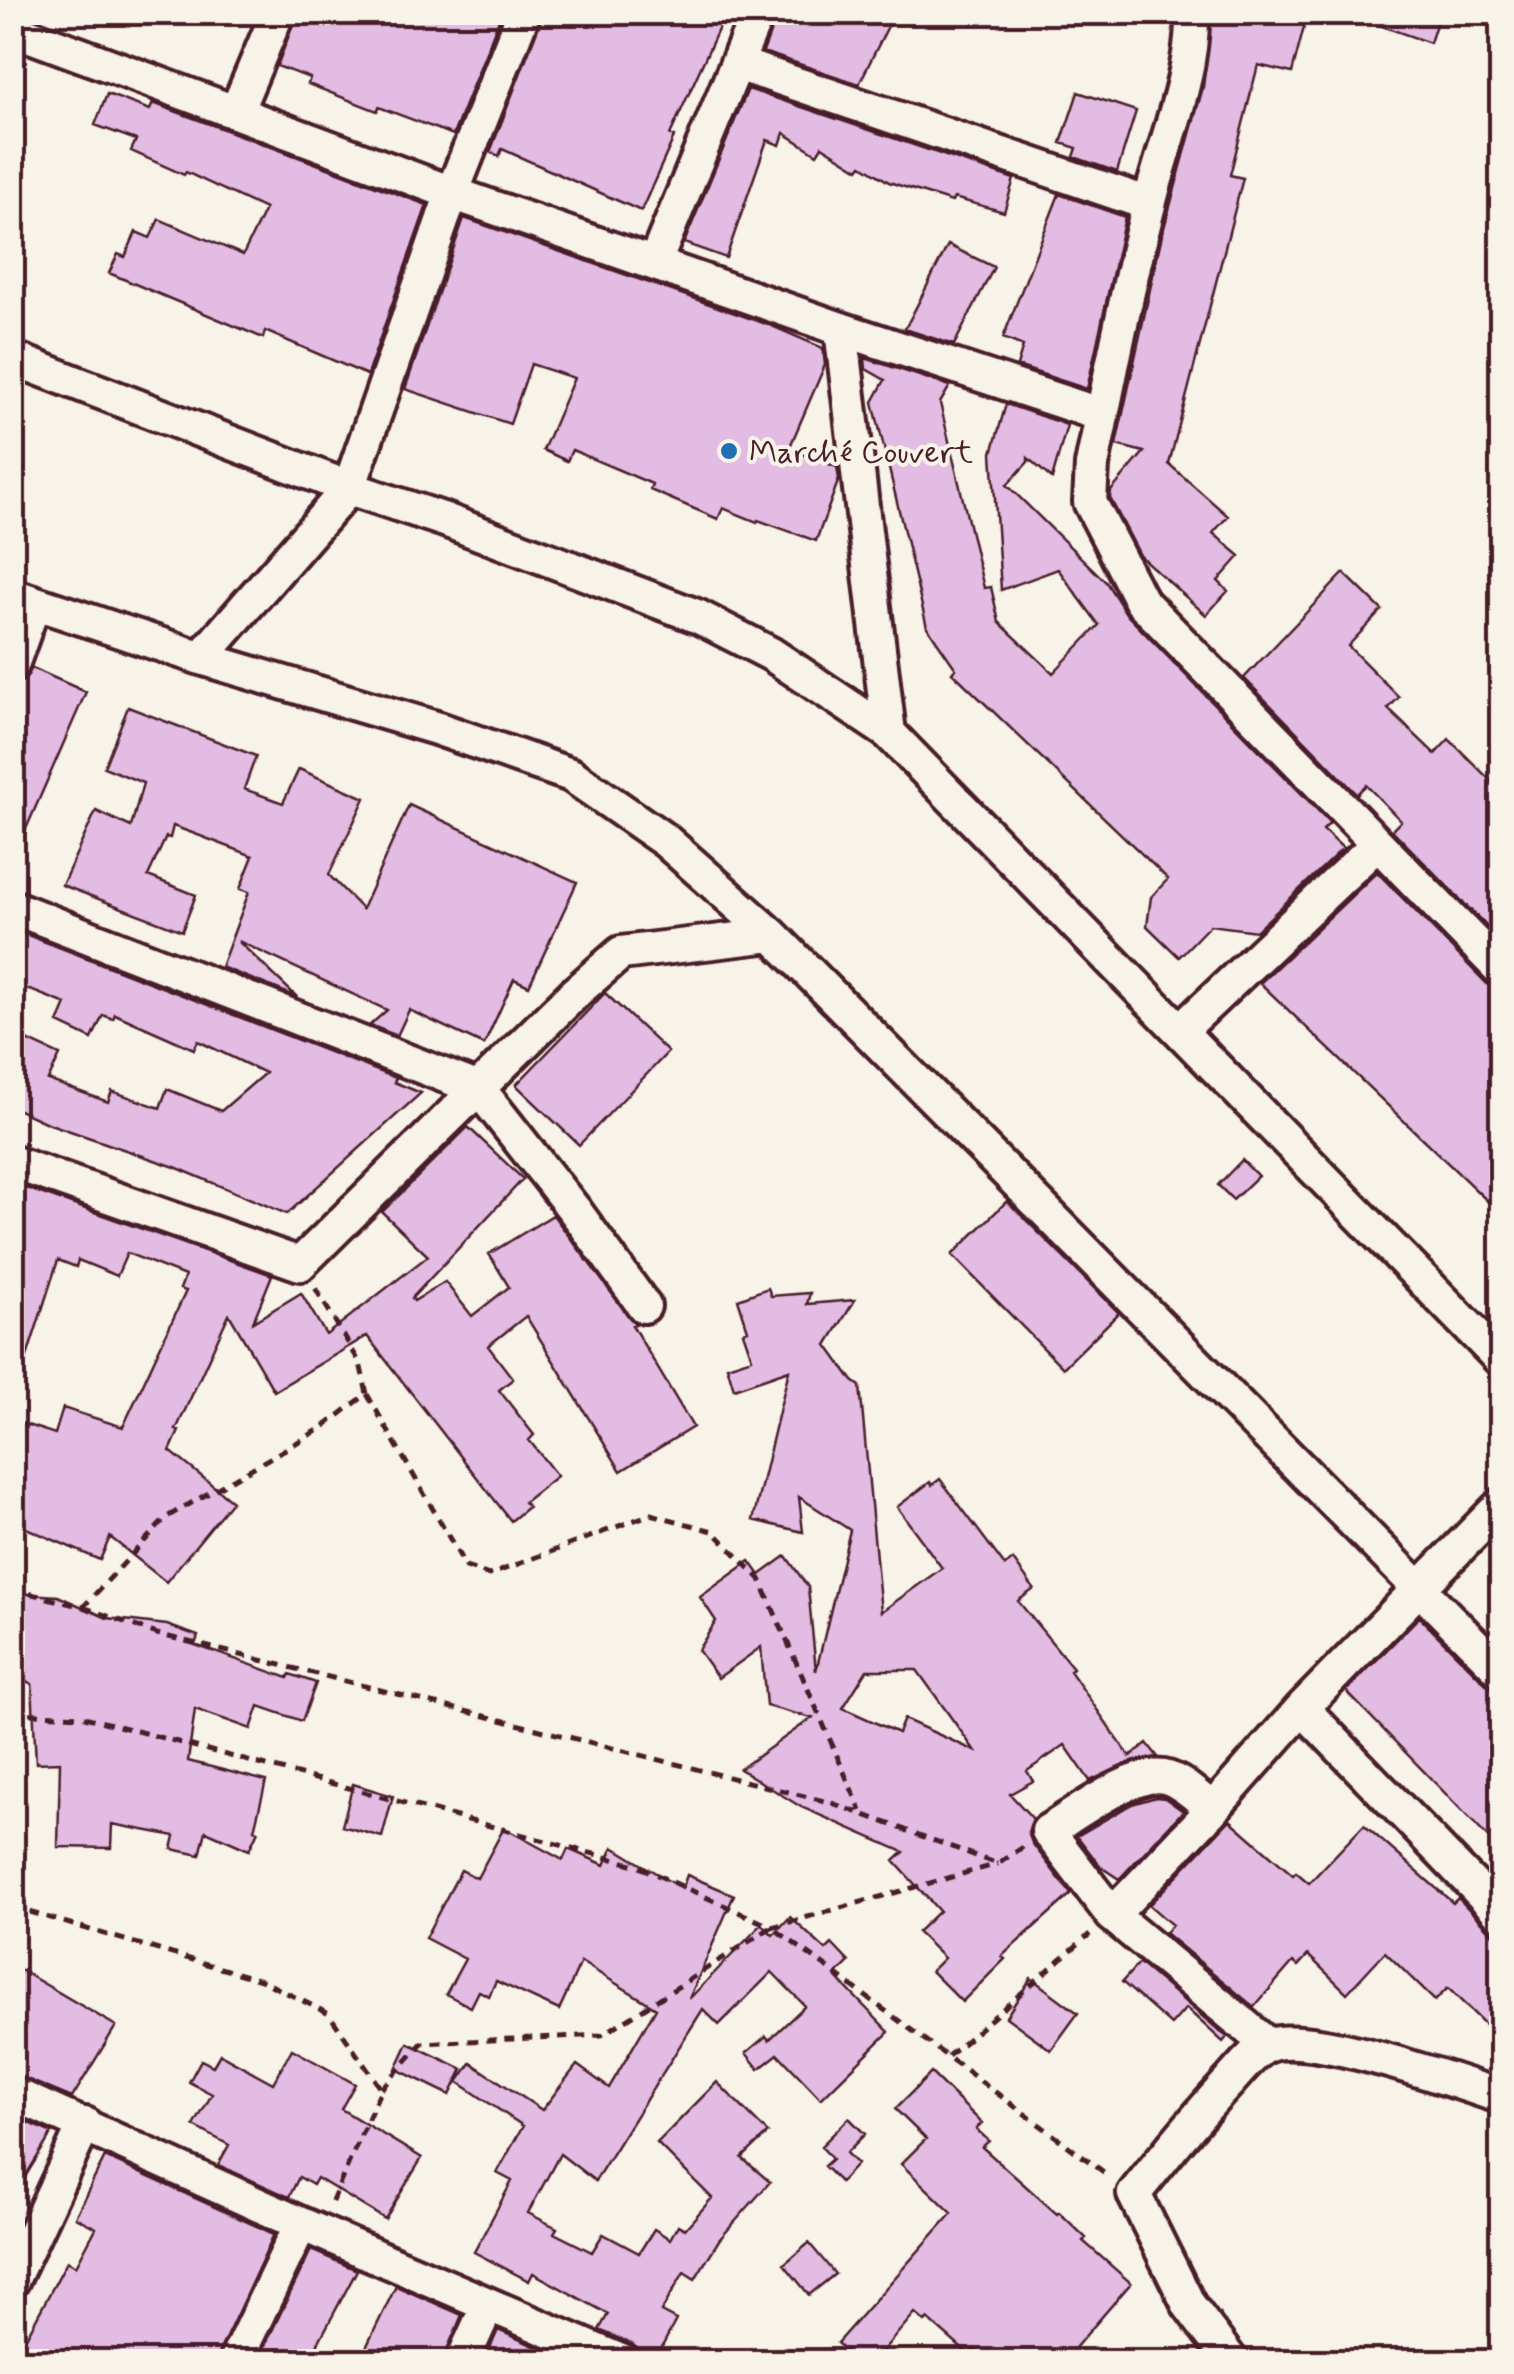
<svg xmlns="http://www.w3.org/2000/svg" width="1514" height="2374" viewBox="0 0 1514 2374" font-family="Mynerve,sans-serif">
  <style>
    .building { fill: #e3bce4; stroke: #4a1f2b; stroke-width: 2.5; fill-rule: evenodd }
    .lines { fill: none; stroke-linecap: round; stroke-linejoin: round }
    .minor-casing { stroke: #4a1f2b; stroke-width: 40 }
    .path { stroke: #4a1f2b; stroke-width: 5; stroke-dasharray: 10 8; stroke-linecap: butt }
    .minor { stroke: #f7f3e8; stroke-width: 32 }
    .poi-dot { fill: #1f6fb2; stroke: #f7f3e8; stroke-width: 4 }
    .labels { text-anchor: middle; stroke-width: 8; stroke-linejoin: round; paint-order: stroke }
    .poi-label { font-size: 32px; fill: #4a1f2b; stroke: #f7f3e8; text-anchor: start }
  </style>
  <rect width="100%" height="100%" fill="#f7f3e8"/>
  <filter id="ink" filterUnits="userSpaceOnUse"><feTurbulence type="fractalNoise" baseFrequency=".01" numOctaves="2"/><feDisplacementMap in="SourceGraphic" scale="20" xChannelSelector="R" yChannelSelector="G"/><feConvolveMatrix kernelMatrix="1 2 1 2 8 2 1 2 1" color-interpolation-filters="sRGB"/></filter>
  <g filter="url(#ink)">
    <!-- building -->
    <path class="building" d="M298,12H502L453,135L379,107L377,111L308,84L310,78L277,66Z
      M544,12H726L670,135L674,137L641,211L502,149L499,156L490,152Z
      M778,12H895L859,84L763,52Z
      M1212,12H1308L1292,73L1258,65L1230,175L1243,178L1169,464L1228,516L1213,533L1240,556L1218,581L1228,591L1206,615L1141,557L1110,498L1111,491L1144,452L1116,445L1161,239L1203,87Z
      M1354,12H1440L1430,43L1353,16Z
      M748,89L1014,179L1004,212L954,198L952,202L889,182L862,165L859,169L822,146L817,154L784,133L780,145L767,140L726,258L684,243Z
      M1078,92L1136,111L1117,172L1074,157L1077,148L1061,143Z
      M107,94L150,110L153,103L427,205L367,375L265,331L263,338L109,273L118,254L125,257L136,232L150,238L159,219L243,255L265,209L186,172L184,175L131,151L136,140L95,125Z
      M1059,194L1125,217L1087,389L1017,366L1023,346L1003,338Z
      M464,218L772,326L823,348L825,365L789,449L837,467L839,479L816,541L758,520L757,522L723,508L718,519L650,490L652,484L572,450L567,461L543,450L574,378L531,364L510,424L405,389Z
      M948,245L994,267L954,345L905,329Z
      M865,358L950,386L940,403L984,588L991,587L999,622L1053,673L1099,625L1058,569L1001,590L992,453L1006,404L1067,425L1052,479L1028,458V462L1007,485L1106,582L1127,615L1330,823L1323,830L1343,848L1256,931L1210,925L1179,957L1147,926L1151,897L1168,879L952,672L956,669L927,627L873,402L885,380L866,369Z
      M1344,573L1382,610L1348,646L1399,697L1388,709L1435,754L1449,739L1502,792V942L1392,830L1401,821L1366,785L1357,794L1244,678Z
      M32,668L86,692L12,861V685L24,681Z
      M128,707L256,756L244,789L283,803L299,769L365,798L329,875L362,909L409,805L577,882L529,986L514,979L484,1045L409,1010L397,1036L370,1025L387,1010L238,941L297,997L221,967L249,892L240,889L253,856L195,834L173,826L170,838L166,837L148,876L196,895L182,931L62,885L96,811L131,827L143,783L104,767Z
      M1377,872L1488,985L1502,990V1215L1260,983Z
      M12,929L396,1078L394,1082L421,1093L287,1214L175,1167L47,1123L12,1107V1033L60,1055L48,1080L108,1102L112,1091L160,1108L167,1089L221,1111L265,1073L198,1041L194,1049L115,1014L113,1019L103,1015L92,1039L58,1023L66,1004L12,983Z
      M605,993L668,1052L579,1145L516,1085Z
      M468,1127L523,1179L412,1298L414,1301L445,1282L472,1316L509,1287L489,1254L553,1215L635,1324L632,1325L693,1427L621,1471L526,1316L488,1346L513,1379L499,1390L534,1435L529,1440L557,1476L524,1502L528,1507L511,1521L367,1336L274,1391L229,1314L176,1430L179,1431L170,1451L232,1501L166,1582L110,1537L100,1560L12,1522V1420L55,1434L63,1408L123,1427L186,1291L180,1289L185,1276L127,1253L117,1276L78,1260L76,1267L58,1260L17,1388L12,1387V1183L272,1275L253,1322L301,1293L326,1335L428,1256L382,1212Z
      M1242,1160L1258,1176L1233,1200L1218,1185Z
      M1007,1201L1119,1313L1063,1368L952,1255Z
      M768,1288L771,1296L810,1293L807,1304L855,1300L827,1345L853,1381L860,1386L881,1612L942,1568L897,1507L930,1482L932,1485L940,1479L1005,1566L1013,1560L1034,1589L1018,1601L1073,1668L1070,1671L1130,1757L1147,1743L1158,1757L1133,1761L1090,1781L1065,1745L1027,1771L1033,1781L1010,1794L1033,1819L1028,1832L1032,1843L1071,1894L1002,1956L1005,1959L962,2002L931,1971L944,1958L917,1932L939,1911L894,1861L904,1852L801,1807L740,1769L812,1718L766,1706L761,1647L718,1678L698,1650L716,1621L700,1597L750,1561L760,1575L786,1556L808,1587L816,1671L850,1530L799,1497L803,1532L753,1520L789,1370L734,1389L727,1366L752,1358L743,1332L748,1330L738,1299ZM867,1670H917L975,1751L904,1719L898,1733L843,1708Z
      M12,1593L58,1596L107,1618L167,1625L198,1636L195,1645L288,1678L290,1674L316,1683L302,1721L259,1706L251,1729L195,1709L188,1761L266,1781L254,1830L258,1831L249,1850L206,1831L200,1855L172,1849L175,1836L112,1824L111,1848L58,1847L60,1762L36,1763L32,1684L12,1674Z
      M1419,1617L1488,1686L1502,1691V1852L1346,1691Z
      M353,1784L393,1796L382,1837L342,1826Z
      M1156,1797L1165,1798L1183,1811L1119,1879L1101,1867L1077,1836L1132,1804Z
      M1230,1820L1293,1875L1296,1872L1309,1883L1364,1825L1453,1903L1458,1898L1502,1944V2041L1448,1988L1435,2001L1385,1952L1347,1993L1308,1955L1298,1966L1293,1962L1254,2007L1165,1933L1172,1925L1149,1905Z
      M504,1828L563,1860L568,1849L605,1865L613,1847L682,1889L687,1875L734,1895L689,1999L762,1924L773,1935L790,1917L826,1950L832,1944L849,1962L835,1976L889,2032L821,2099L778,2054L759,2069L746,2053L766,2036L769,2040L805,2006L772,1972L719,2025L703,2009L595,2181L560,2154L528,2213L557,2228L554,2233L592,2252L603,2234L639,2253L654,2229L670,2239L678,2225L685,2229L712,2198L657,2143L717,2082L768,2133L742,2158L770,2182L719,2240L695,2279L684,2272L661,2312L676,2320L654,2362H643L640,2351L632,2344L599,2330L608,2314L533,2273L529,2281L474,2252L512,2181L497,2173L523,2126L458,2082L471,2063L542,2110L577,2065L609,2088L656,2008L581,1962L559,2010L496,1981L489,1996L479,1991L471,2007L446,1994L465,1959L425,1938L461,1870L477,1878Z
      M1139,1963L1227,2037L1223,2042L1186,2008L1171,2025L1122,1982Z
      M12,1965L116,2026L72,2098L12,2073Z
      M1031,1978L1078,2013L1051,2050L1006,2017Z
      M408,2043L463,2069L450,2095L396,2069Z
      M292,2049L355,2084L341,2109L422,2158L385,2219L317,2178L313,2185L299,2177L289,2197L218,2165L229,2145L194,2126L212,2094L189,2082L201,2060L213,2066L220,2054L273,2083Z
      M931,2073L982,2123L976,2129L989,2141L982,2147L1057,2214L1059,2212L1086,2238L1083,2241L1131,2283L1075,2348L1088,2362H991L974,2349L969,2355L928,2319L925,2322L915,2313L873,2362H857L837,2343L952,2213L901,2164L926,2139L895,2109Z
      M12,2115L52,2133L12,2198Z
      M849,2118L865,2134L846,2153L857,2164L840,2182L824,2166L832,2159L821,2146Z
      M105,2157L274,2234L215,2362H13L67,2261L76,2266L96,2228L75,2217Z
      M809,2243L835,2274L809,2295L784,2264Z
      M311,2250L357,2270L308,2362H257Z
      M396,2286L462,2315L442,2362H359Z
      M498,2330L571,2362H484Z"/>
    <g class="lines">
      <defs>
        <path id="minor" d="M1192,12C1194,72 1165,142 1150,201C1127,288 1110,377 1092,465L1090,502L1141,601L1502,971
          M12,29L452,193L841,329L1102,415
          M738,64L1149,204
          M236,112L278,12
          M655,262L758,12
          M841,329L889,733
          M12,358L349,488L445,520L699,617L771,654L889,733L1502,1361
          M12,595L201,658L436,728L571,775L666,841L772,935L1502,1672
          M201,658L349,488L452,193L524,12
          M12,665L34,604
          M12,907L479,1089L576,1212L644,1306
          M1180,1031L1376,845
          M12,1162L300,1264L576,992L621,953L772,935
          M1502,1504L1302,1708L1502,1915
          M1112,1915L1213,1809
          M1268,2045L1112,1915L1048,1831C1075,1815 1137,1767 1168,1778C1184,1783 1199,1799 1213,1809L1302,1708
          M12,2093L301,2224L623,2362
          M12,2281L85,2124
          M235,2362L301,2224
          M462,2362L488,2305
          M1232,2362L1189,2305L1134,2194C1164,2157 1194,2119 1227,2084C1238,2072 1251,2055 1265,2047C1300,2026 1460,2083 1502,2097"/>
      </defs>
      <!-- minor casing -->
      <use href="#minor" class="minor-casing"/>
      <!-- path -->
      <path class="path" d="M367,1394L466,1567L489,1575L651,1514L713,1531L760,1579L861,1811
        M12,1589L83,1607L167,1517L322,1428L367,1394L360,1363L314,1286
        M83,1607L157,1634L832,1803L998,1864L1023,1847
        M12,1713L81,1716L635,1865L772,1927L998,1864
        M12,1907L261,1980L329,2014L381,2089L330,2206
        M948,2056L1090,1934
        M381,2089L422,2043L602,2035L772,1927L1109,2176"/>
      <!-- minor -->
      <use href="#minor" class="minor"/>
    </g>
  </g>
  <!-- markers -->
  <circle class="poi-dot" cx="729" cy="451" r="10"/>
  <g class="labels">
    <!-- poi labels -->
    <g class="poi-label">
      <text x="749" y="462">Marché Couvert</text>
    </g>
  </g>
  <!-- margin -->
  <rect width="1514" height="2374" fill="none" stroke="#f7f3e8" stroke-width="50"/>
  <rect x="25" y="25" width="1464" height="2324" fill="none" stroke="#4a1f2b" stroke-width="4" filter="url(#ink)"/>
</svg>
